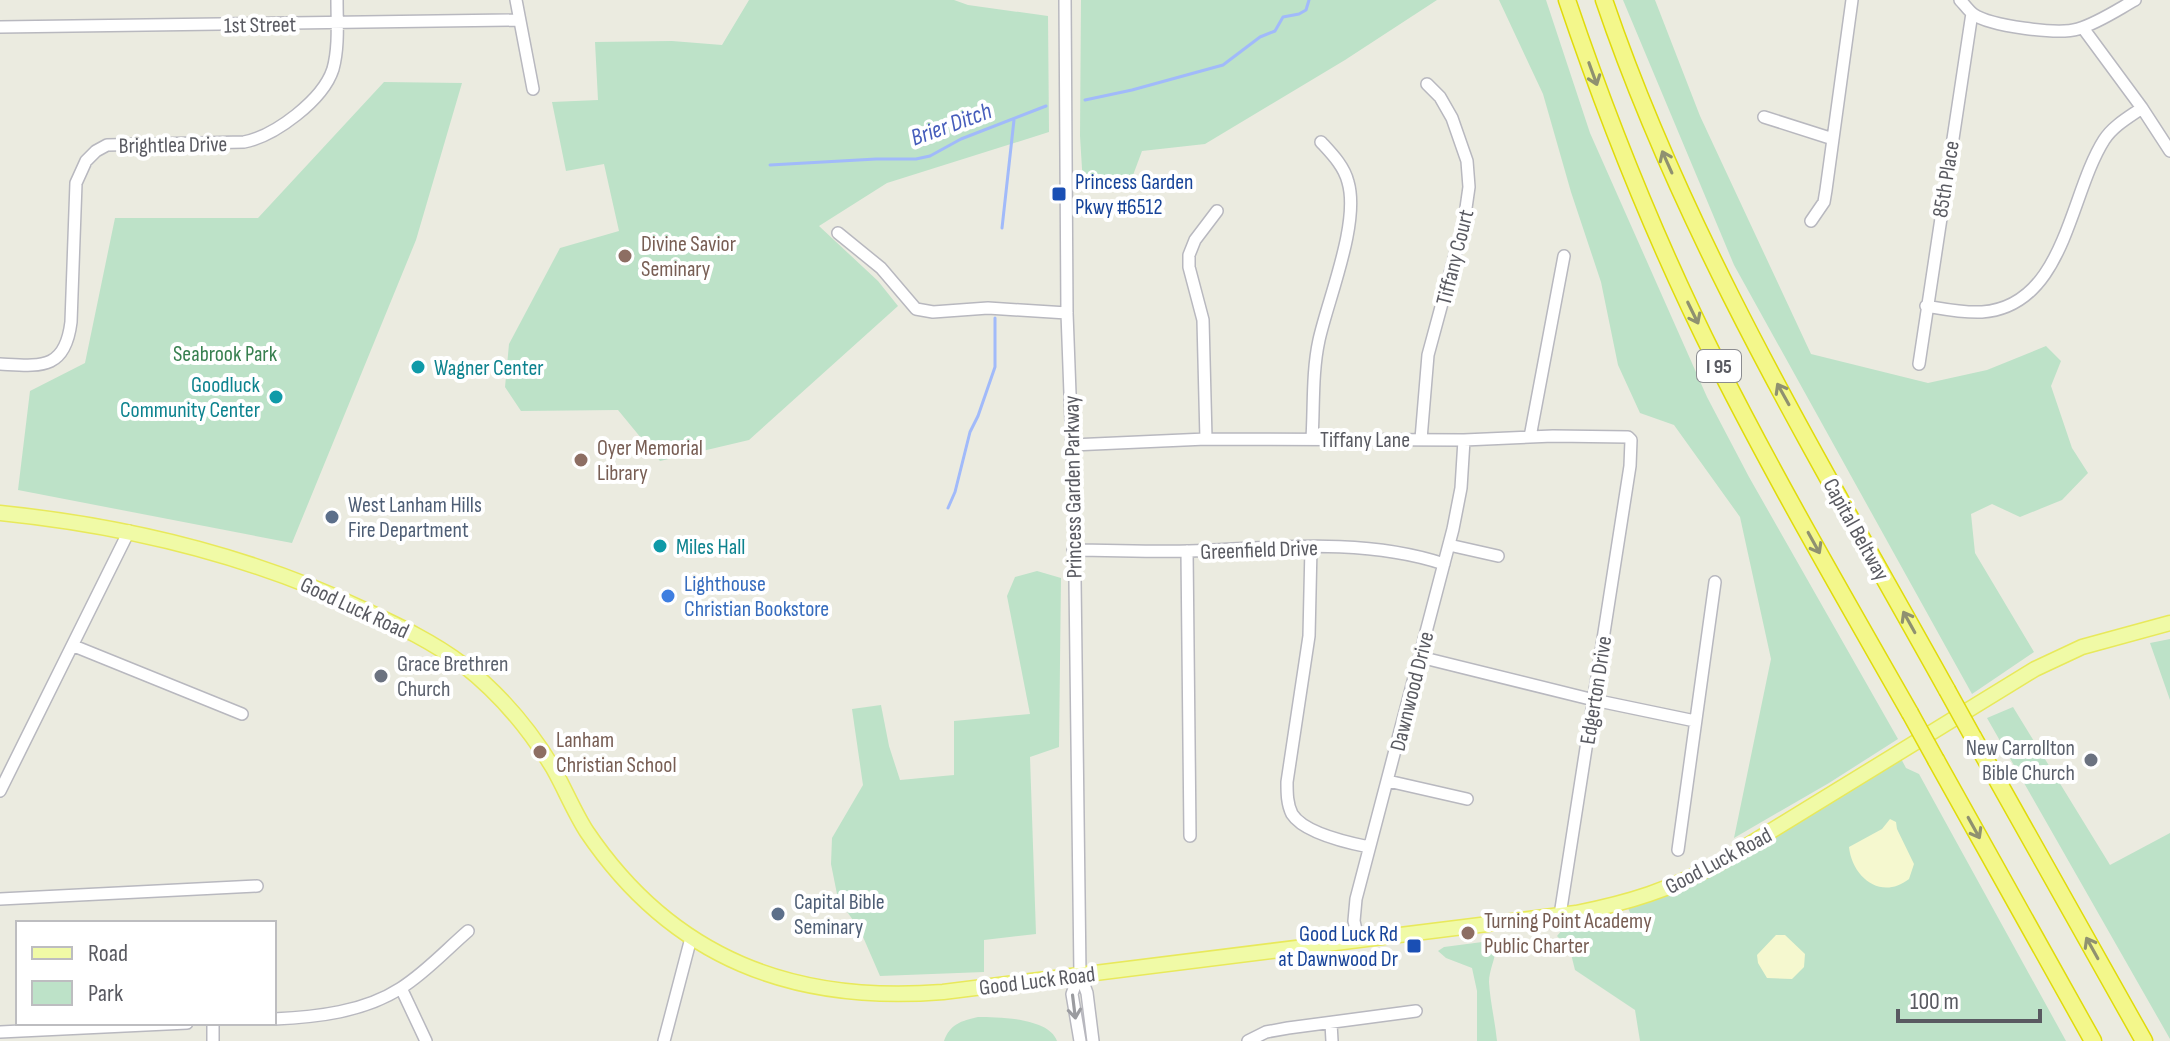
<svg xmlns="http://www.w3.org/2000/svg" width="2170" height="1041" viewBox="0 0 2170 1041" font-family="'Sofia Sans Condensed',sans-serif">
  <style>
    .green { fill: #bde2c8 }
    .sand { fill: #f5f8cf }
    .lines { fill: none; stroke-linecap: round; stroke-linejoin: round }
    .stream { stroke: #a1bafa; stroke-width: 3 }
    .minor-casing { stroke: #b8b8bf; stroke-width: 14 }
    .major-casing { stroke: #e8e95b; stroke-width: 17 }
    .highway-casing { stroke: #e0db0b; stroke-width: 19 }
    .minor { stroke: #fff; stroke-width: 11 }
    .major { stroke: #f0faa6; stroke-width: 14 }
    .highway { stroke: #f3f78b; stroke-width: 16 }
    .highway-bridge-casing { stroke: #e0db0b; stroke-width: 19; stroke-linecap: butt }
    .highway-bridge { stroke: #f3f78b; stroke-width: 16 }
    .oneway { stroke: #8f9170 }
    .oneway2 { stroke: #9b9ca0 }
    .transit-dot { fill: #1a4fb4; stroke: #fff; stroke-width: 3 }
    .education-dot { fill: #8d6e63; stroke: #fff; stroke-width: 3 }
    .culture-dot { fill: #0f9aa8; stroke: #fff; stroke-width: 3 }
    .service-dot { fill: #5c6f8a; stroke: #fff; stroke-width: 3 }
    .shop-dot { fill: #3f7fe0; stroke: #fff; stroke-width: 3 }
    .worship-dot { fill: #6b7280; stroke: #fff; stroke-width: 3 }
    .labels { text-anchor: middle; stroke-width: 8; stroke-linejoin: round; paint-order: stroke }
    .shield { fill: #fff; stroke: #8b8c90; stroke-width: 2 }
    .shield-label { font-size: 20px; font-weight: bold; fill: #595a61 }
    .street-label { font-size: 22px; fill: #595a61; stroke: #fff }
    .transit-label { font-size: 22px; fill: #164399; stroke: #fff; text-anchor: start }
    .education-label { font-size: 22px; fill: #785e54; stroke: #fff; text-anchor: start }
    .park-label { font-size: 22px; fill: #388050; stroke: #fff }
    .culture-label { font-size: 22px; fill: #0d838f; stroke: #fff; text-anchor: start }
    .service-label { font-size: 22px; fill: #4e5e75; stroke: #fff; text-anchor: start }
    .shop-label { font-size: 22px; fill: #366cbe; stroke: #fff; text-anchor: start }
    .worship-label { font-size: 22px; fill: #5b616d; stroke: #fff; text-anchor: start }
    .water-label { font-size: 24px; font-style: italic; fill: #465dbb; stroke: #fff }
  </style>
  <rect width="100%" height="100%" fill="#ebebe0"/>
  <!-- green -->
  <path class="green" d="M749,0H954L968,5L1048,16L1049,132L887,183L819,226L878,281L898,306L749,440L660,461L618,410L521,411L505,387L509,344L560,248L619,231L604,164L566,171L552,102L598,100L595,42L672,41L722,45Z
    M1081,0H1437L1345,60L1205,144L1142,151L1129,186L1083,185L1080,136Z
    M1499,0H1546L1590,133L1707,397L1749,477L1898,739L1829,783L1734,838L1771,659L1740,517L1674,425L1640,413L1618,365L1601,282L1571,192L1543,94Z
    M1623,0H1655L1700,116L1811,354L1928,383L1987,370L2046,346L2061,361L2051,386L2072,448L2088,473L2062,500L2020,517L1992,504L1971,514L1975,553L2034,652L1972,694L1734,265Z
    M384,82L462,83L416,240L292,543L18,490L30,391L85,363L115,218H258Z
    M1037,571L1061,578L1059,747L1030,757L1036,934L984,940V972L880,976L860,930L838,899L831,864L832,838L863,785L852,709L881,705L889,746L900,780L954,775V721L1030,714L1007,596L1015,577Z
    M2170,639V700L2150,643Z
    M2013,707L2110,865L2170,833V1039L1987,718Z
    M1898,753L1906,768L1919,774L2066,1041H1640L1635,1010L1575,970L1570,950L1557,936L1562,930L1584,927H1637L1625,902L1644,898Z
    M1490,941L1495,943C1498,955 1489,968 1489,982C1490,1001 1495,1021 1497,1041H1477V991L1472,968L1446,958L1438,951L1444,947Z
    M978,1017C999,1017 1049,1018 1057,1041H944C950,1024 961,1021 978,1017Z"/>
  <!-- sand -->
  <path class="sand" d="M1890,819L1896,822L1897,829L1914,864L1909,879C1881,901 1852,877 1849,847L1882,829Z
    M1776,935H1785L1805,954L1804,967L1792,979L1767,978L1758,963L1757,955Z"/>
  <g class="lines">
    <!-- stream -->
    <path class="stream" d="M1085,100L1132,90L1223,65L1260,37L1275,31L1283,17L1299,14L1306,10L1309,0
      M770,165L876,159H916L930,156L961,139L1046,106
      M1002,228L1014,120
      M948,508L955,492L970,432L978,416L995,367V318"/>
    <defs>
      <path id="minor" d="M516,0L533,89
        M1065,0L1067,313L1074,502L1080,974L1087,993L1093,1041
        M1960,0C1964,4 1968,10 1973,14C1990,26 2058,35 2078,29C2098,23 2117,10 2135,0
        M0,27L519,20
        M2083,28L2142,108L2170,151
        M1764,117L1833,139
        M1811,221L1824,202L1826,190L1852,0
        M838,233L881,268L916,309L933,312L988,308L1067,313
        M1926,306C1944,309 1963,313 1982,312C2065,306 2069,195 2104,140C2113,126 2129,117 2142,108
        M0,364C40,366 65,371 71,322L76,183L86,161L96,151L107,145L244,142C275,136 323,100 333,69C339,47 337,22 337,0
        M1919,364L1972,13
        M1530,437L1564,256
        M1206,439L1203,320L1189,267V255L1195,240L1217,211
        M1312,439C1314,406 1312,372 1319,340C1328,299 1360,223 1348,182C1344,166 1332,154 1321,142
        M1421,439L1428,355L1464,222L1469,187L1467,161L1452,118L1440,97L1427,84
        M1072,445L1206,439L1464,440L1553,436L1628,437L1631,440L1630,466L1560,915
        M1449,545L1498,556
        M1311,547L1309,636L1287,782C1287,793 1287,804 1292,814C1304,833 1349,843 1369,847
        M1073,550C1112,550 1150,552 1189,551C1273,548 1363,537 1444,564
        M1187,551L1190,836
        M74,646L242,714
        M1420,657L1594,700L1695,721
        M1388,781L1467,799
        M0,791L129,531
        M1678,850L1715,582
        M0,899L257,886
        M1358,939L1354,921L1356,899L1453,529L1461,488L1464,440
        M1079,974L1072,994L1080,1041
        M401,988L426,1041
        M274,1019C317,1017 364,1012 401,988C425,973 446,950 468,931
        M213,1023V1041
        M1331,1023L1332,1041
        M0,1032L187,1023
        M664,1041L691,938
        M1248,1041L1266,1032L1288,1028L1416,1011"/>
      <path id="major" d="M0,513C128,526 250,555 367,611C399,626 433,642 462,664C499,693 529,728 553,768C565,789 574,812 587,832C673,959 794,1004 943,992L1576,913C1631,902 1669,890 1719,863L2035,669L2082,647L2170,623"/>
      <path id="highway" d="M1567,0C1609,124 1658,246 1717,363C1777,482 1844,597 1910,713
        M1604,0C1687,244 1822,465 1947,690
        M1973,737L2144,1041
        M1936,760L2093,1041"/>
    </defs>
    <!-- minor casing -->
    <use href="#minor" class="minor-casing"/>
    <!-- major casing -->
    <use href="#major" class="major-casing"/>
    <!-- highway casing -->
    <use href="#highway" class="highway-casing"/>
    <!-- minor -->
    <use href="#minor" class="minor"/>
    <!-- major -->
    <use href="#major" class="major"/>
    <!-- highway -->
    <use href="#highway" class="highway"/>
    <defs>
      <path id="highway-bridge" d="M1947,690L1973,737
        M1910,713L1936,760"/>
    </defs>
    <!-- highway-bridge casing -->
    <use href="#highway-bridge" class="highway-bridge-casing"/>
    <!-- highway-bridge -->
    <use href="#highway-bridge" class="highway-bridge"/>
  </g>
  <!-- one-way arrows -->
  <defs><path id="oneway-shaft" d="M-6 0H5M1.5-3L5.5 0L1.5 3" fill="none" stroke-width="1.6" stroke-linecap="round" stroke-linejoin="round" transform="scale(2)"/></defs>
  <g class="oneway">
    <use href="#oneway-shaft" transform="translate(1593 74) rotate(70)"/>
    <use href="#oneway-shaft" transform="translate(1667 162) rotate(-114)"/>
    <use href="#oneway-shaft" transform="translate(1693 313) rotate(64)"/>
    <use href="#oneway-shaft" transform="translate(1783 394) rotate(-119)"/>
    <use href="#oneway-shaft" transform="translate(1814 543) rotate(61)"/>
    <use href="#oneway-shaft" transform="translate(1909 622) rotate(-119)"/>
    <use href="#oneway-shaft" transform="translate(1974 828) rotate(61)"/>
    <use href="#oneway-shaft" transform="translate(2092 948) rotate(-119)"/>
  </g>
  <use class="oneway2" href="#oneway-shaft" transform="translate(1074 1007) rotate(83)"/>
  <!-- markers -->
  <g class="transit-dot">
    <rect x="1051" y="186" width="16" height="16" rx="4"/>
    <rect x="1406" y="938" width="16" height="16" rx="4"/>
  </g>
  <g class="education-dot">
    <circle cx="625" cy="256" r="8"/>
    <circle cx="581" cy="460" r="8"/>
    <circle cx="540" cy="752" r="8"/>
    <circle cx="1468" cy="933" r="8"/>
  </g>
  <g class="culture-dot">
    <circle cx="418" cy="367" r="8"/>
    <circle cx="276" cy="397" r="8"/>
    <circle cx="660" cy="546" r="8"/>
  </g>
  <g class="service-dot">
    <circle cx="332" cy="517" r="8"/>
    <circle cx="778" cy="914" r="8"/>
  </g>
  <circle class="shop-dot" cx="668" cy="596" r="8"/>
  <g class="worship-dot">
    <circle cx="381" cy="676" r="8"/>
    <circle cx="2091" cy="760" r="8"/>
  </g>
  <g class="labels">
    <!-- shield labels -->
    <rect class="shield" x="1697" y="350" width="44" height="32" rx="6"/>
    <g class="shield-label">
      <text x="1719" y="373">I 95</text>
    </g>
    <!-- street labels -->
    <g class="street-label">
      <text transform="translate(260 24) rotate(-1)" y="8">1st Street</text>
      <text transform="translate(173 144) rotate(-1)" y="8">Brightlea Drive</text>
      <text transform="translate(1945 179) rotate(-81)" y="8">85th Place</text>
      <text transform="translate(1454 257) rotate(-76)" y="8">Tiffany Court</text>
      <text x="1365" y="447">Tiffany Lane</text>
      <text transform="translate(1072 487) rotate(-91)" y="8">Princess Garden Parkway</text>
      <text transform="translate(1857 529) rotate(61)" y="8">Capital Beltway</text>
      <text transform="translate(1259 549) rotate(-2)" y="8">Greenfield Drive</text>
      <text transform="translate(355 607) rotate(25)" y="8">Good Luck Road</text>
      <text transform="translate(1595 690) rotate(-81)" y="8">Edgerton Drive</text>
      <text transform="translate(1411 691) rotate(-76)" y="8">Dawnwood Drive</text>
      <text transform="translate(1718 860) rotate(-28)" y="8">Good Luck Road</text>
      <text transform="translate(1037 980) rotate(-7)" y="8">Good Luck Road</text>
    </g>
    <!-- transit labels -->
    <g class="transit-label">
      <text x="1075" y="189">Princess Garden<tspan x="1075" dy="25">Pkwy #6512</tspan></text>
      <text x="1398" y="941" text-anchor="end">Good Luck Rd<tspan x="1398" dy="25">at Dawnwood Dr</tspan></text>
    </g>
    <!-- education labels -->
    <g class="education-label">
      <text x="641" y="251">Divine Savior<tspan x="641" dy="25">Seminary</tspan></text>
      <text x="597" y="455">Oyer Memorial<tspan x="597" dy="25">Library</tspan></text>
      <text x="556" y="747">Lanham<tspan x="556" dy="25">Christian School</tspan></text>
      <text x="1484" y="928">Turning Point Academy<tspan x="1484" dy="25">Public Charter</tspan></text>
    </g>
    <!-- park labels -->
    <g class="park-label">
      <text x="225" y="361">Seabrook Park</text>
    </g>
    <!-- culture labels -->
    <g class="culture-label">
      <text x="434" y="375">Wagner Center</text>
      <text x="260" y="392" text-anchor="end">Goodluck<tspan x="260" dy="25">Community Center</tspan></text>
      <text x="676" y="554">Miles Hall</text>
    </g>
    <!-- service labels -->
    <g class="service-label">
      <text x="348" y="512">West Lanham Hills<tspan x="348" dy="25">Fire Department</tspan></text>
      <text x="794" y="909">Capital Bible<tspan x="794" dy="25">Seminary</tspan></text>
    </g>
    <!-- shop labels -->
    <g class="shop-label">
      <text x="684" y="591">Lighthouse<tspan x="684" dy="25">Christian Bookstore</tspan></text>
    </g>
    <!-- worship labels -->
    <g class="worship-label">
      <text x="397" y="671">Grace Brethren<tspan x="397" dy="25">Church</tspan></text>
      <text x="2075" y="755" text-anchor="end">New Carrollton<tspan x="2075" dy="25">Bible Church</tspan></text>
    </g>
    <!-- water labels -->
    <g class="water-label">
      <text transform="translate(951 124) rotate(-20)" y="8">Brier Ditch</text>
    </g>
  </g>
  <!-- legend -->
  <rect x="16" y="921" width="260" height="104" fill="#ffffff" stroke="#bdbdc0" stroke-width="2"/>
  <rect x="32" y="947" width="40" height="12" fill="#f0faa6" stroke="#bdbdc0" stroke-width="2"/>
  <text x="88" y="961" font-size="24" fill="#595a61">Road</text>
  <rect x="32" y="981" width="40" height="24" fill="#bde2c8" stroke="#bdbdc0" stroke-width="2"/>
  <text x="88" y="1001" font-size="24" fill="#595a61">Park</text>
  <!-- scale -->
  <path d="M1898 1009v12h142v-12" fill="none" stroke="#595a61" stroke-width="4"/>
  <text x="1910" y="1009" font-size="24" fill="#595a61" stroke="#ffffff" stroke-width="6" paint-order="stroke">100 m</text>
</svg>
